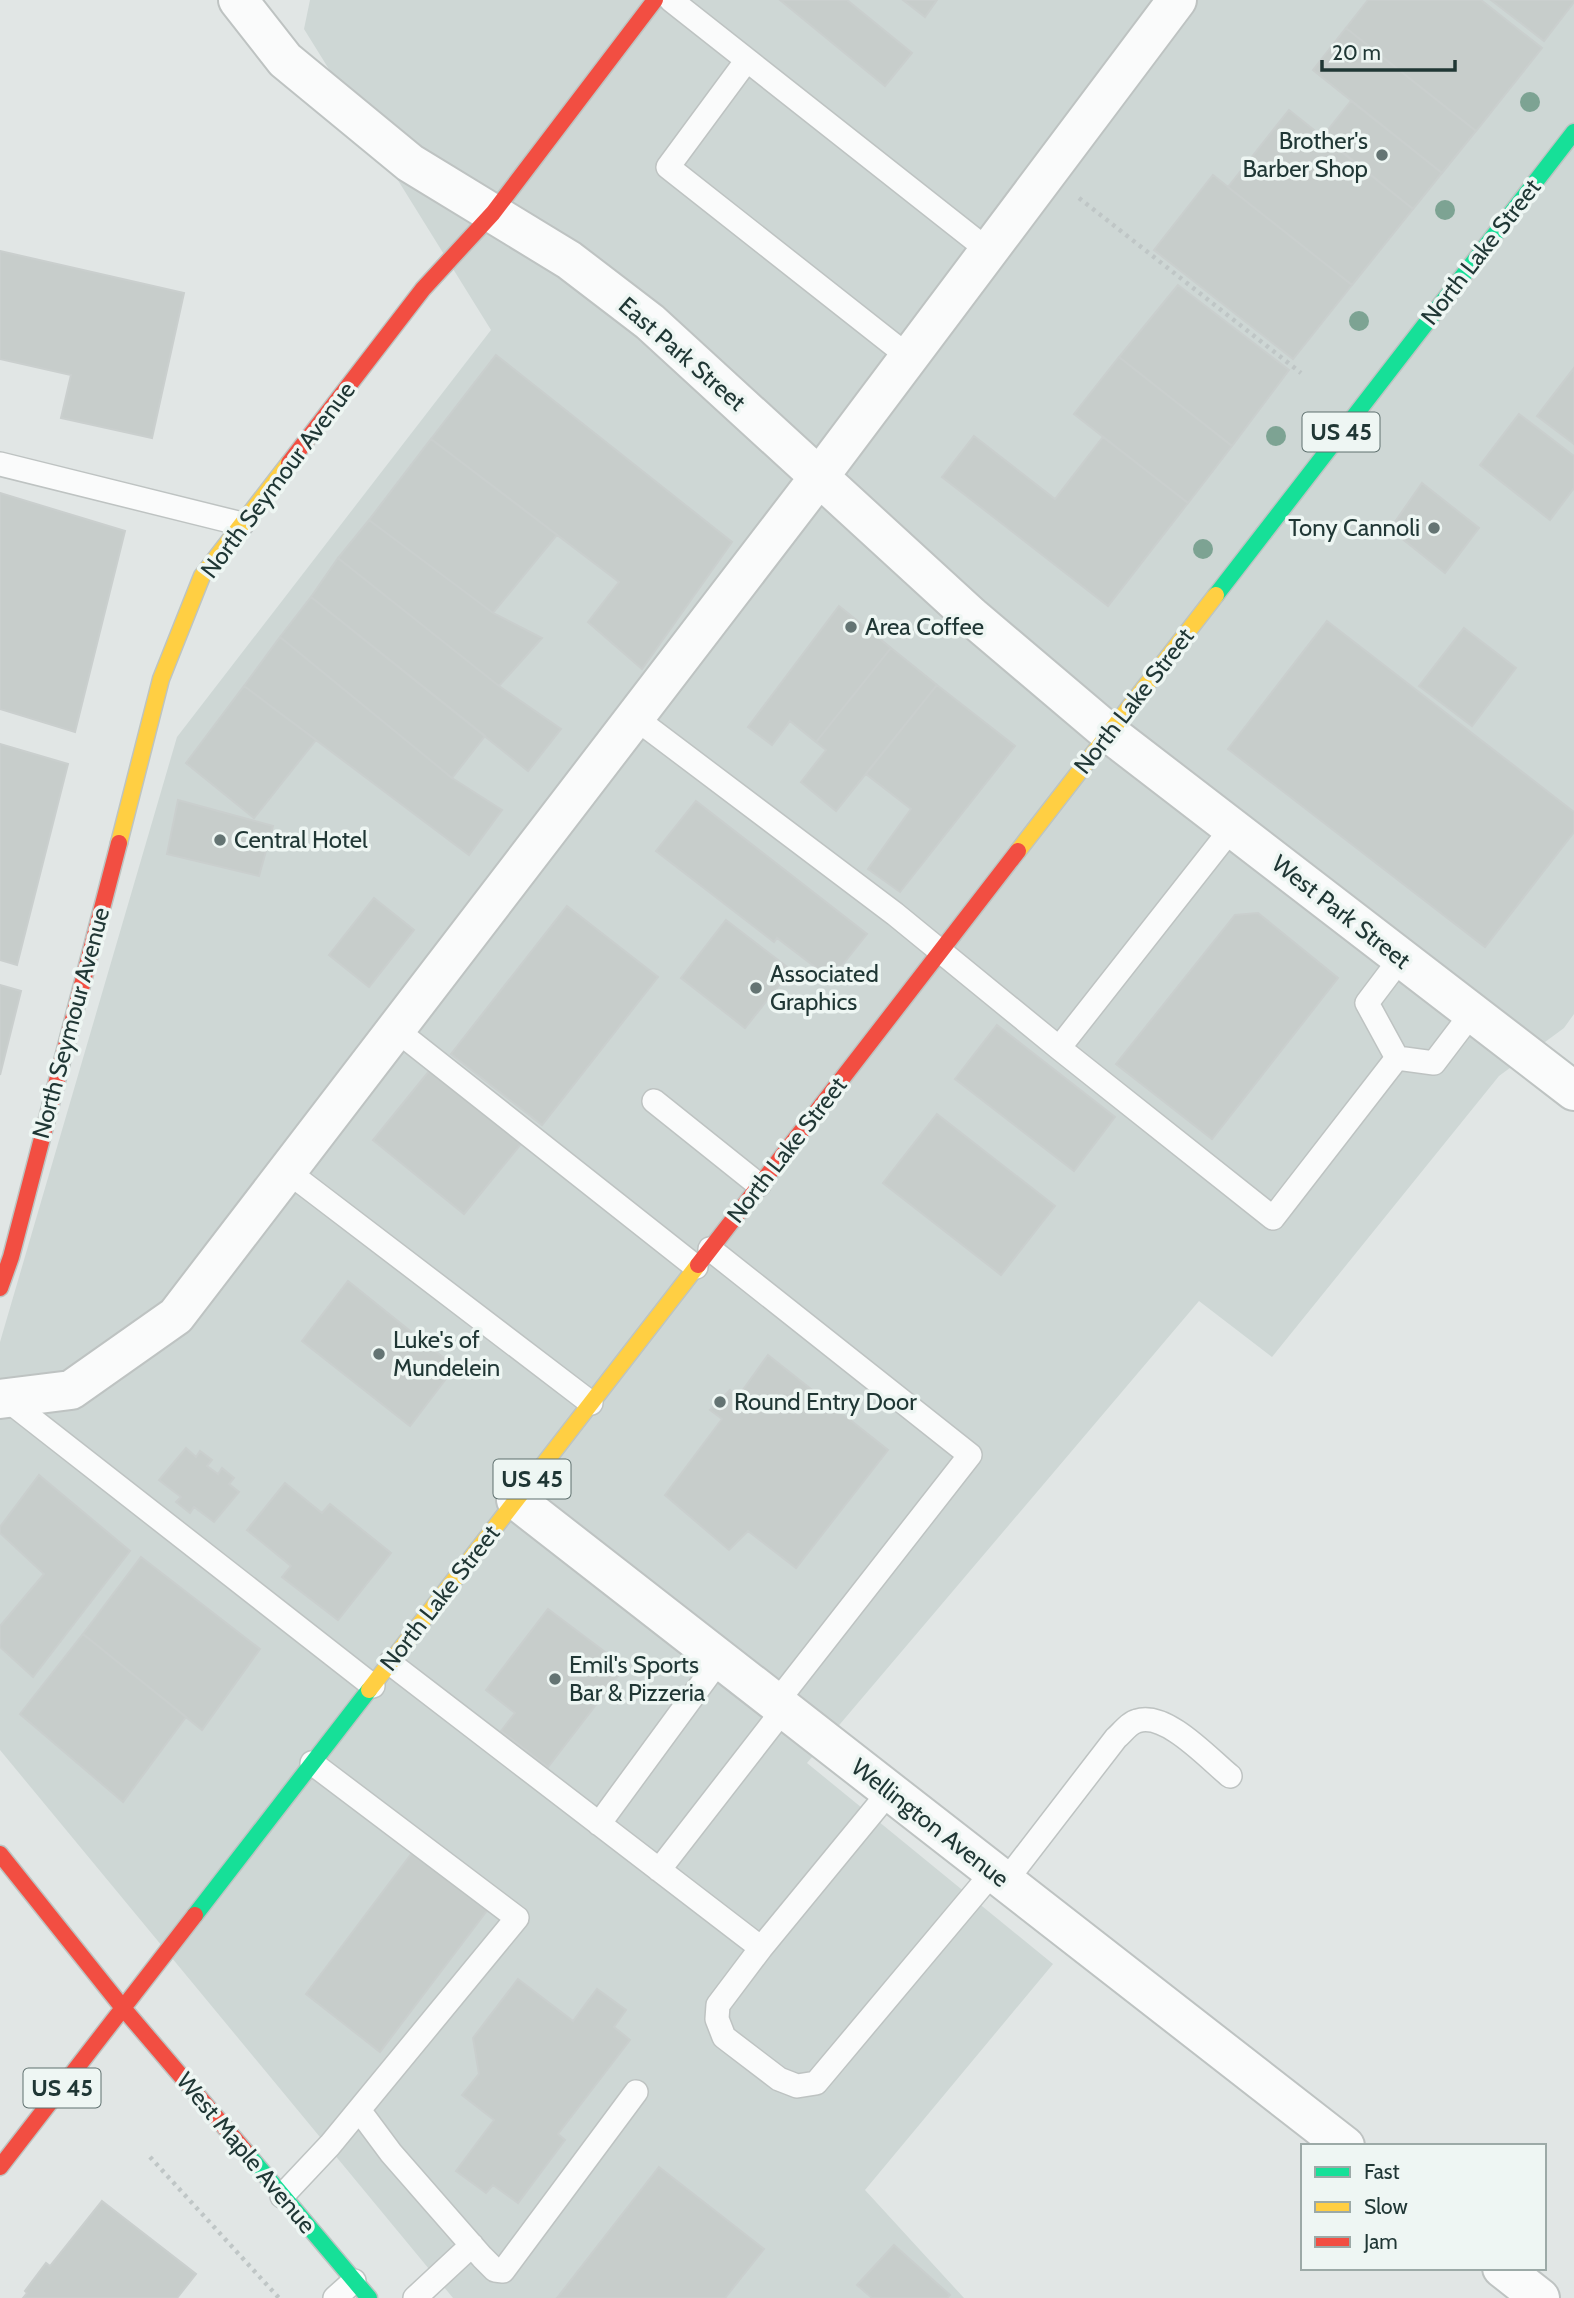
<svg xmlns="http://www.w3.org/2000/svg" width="1574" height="2298" viewBox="0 0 1574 2298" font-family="Cabin,sans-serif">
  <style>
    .built { fill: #ced7d5 }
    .building { fill: #c7cdcb; stroke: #cacfce; stroke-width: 2 }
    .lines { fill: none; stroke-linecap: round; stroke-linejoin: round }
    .lane-casing { stroke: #bec3c2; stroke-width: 26 }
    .street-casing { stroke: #bec3c2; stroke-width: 42 }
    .fast-casing { stroke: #bdc4c2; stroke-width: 19 }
    .slow-casing { stroke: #bdc4c2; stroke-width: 19 }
    .jam-casing { stroke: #bdc4c2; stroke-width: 19 }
    .path { stroke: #bfc6c6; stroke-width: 4.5; stroke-dasharray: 3.5 5; stroke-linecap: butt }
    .lane { stroke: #fafbfb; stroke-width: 23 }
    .street { stroke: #fafbfb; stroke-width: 38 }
    .fast { stroke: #16e098; stroke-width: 16 }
    .slow { stroke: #ffcf43; stroke-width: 16 }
    .jam { stroke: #f24e42; stroke-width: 16 }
    .tree { fill: #7da393 }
    .poi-dot { fill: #647473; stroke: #eef6f3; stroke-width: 2.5 }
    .labels { text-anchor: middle; stroke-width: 7; stroke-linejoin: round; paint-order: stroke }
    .shield { fill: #eef6f3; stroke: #5e706e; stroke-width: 2 }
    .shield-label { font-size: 23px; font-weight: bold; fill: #203735 }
    .poi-label { font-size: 24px; fill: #203735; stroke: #eef6f3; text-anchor: start }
    .street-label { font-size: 24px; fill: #203735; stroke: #eef6f3 }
  </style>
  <rect width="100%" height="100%" fill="#e1e6e5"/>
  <!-- built -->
  <path class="built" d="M310,0H1574V1014L1564,1028L1499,1076L1272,1357L1199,1301L807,1763L1053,1964L865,2190L964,2298H453L0,1750V1342L177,737L491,330L304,29Z"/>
  <!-- building -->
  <path class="building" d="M780,0H847L912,53L885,86Z
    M903,0H937L925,17Z
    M1368,0H1481L1542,48L1476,131L1346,28Z
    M1491,0H1574V2L1544,41Z
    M1346,28L1476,131L1442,173L1313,70Z
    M1351,101L1442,173L1413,209L1323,136Z
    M1289,110L1413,209L1352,285L1228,187Z
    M1213,175L1352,285L1293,359L1154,250Z
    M0,251L184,293L152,438L61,418L71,375L0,359Z
    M1178,285L1289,370L1232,446L1119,357Z
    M496,355L732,542L642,669L588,622L619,582L431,439Z
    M1119,357L1232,446L1188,503L1074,414Z
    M1574,368V444L1537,416Z
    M1519,414L1574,456V488L1550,520L1480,465Z
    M974,436L1055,499L1103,437L1188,503L1108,606L942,477Z
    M431,439L557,535L493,613L369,520Z
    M1422,483L1479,528L1445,573L1390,529Z
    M0,493L125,531L75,732L0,709Z
    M369,520L493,613L542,638L499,686L338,558Z
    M338,558L499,686L561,729L528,771L311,597Z
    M311,597L485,736L452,778L280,637Z
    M839,606L891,648L816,742L790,721L772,745L748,727Z
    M1327,621L1574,812V832L1485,947L1228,749Z
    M1464,628L1516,668L1472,726L1419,686Z
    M280,637L452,778L502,810L469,855L244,686Z
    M891,648L937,685L836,811L801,782L826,750L816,742Z
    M937,685L1015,746L900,892L868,869L911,809L866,774Z
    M244,686L316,740L254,818L186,763Z
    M0,744L68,764L17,965L0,960Z
    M178,800L273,826L259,876L167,854Z
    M696,801L867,934L831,979L777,938L774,942L656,851Z
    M374,898L414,930L369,987L329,955Z
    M567,906L658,977L542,1125L451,1054Z
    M1258,913L1338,978L1212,1139L1116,1064L1235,915Z
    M726,920L791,970L745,1028L681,978Z
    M0,985L21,991L0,1075Z
    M997,1025L1115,1117L1074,1171L955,1079Z
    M430,1070L521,1144L464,1214L373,1140Z
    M937,1114L1055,1206L1001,1275L883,1183Z
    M348,1281L455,1367L410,1426L302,1341Z
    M768,1355L888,1450L796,1568L748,1531L729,1550L665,1495L722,1419L710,1410L730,1390L737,1398Z
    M186,1448L196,1457L200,1451L212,1460L207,1466L218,1474L222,1468L234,1478L229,1484L239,1492L214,1522L194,1507L190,1513L176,1502L181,1497L159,1480Z
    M39,1475L130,1551L33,1677L0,1647V1626L44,1574L0,1533V1527Z
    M285,1483L322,1513L330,1504L391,1553L338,1620L282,1577L291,1566L247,1530Z
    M141,1557L260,1649L202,1730L83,1634Z
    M548,1609L625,1667L548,1767L501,1731L515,1713L486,1690Z
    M83,1634L186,1717L123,1802L20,1714Z
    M415,1849L489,1908L380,2052L306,1994Z
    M518,1979L573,2021L597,1989L626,2010L614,2027L630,2040L558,2134L565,2140L518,2203L493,2185L486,2193L456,2171L494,2120L462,2095L479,2074L473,2038Z
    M659,2167L764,2249L725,2298H557Z
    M102,2201L196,2274L177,2298H23L27,2293L25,2291L46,2263L50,2266Z
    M894,2245L950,2295L947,2298H872L857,2285Z"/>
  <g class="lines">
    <defs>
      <path id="lane" d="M671,0L989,251
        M747,60L668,167L909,357
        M0,464L242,524
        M634,717L895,914L1059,1048L1273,1218L1397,1058
        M395,1029L696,1267
        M1059,1048L1232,828
        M1397,1058L1367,1003L1401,958
        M1397,1058L1434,1063L1472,1013
        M654,1101L759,1185
        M287,1171L591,1403
        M710,1249L970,1455L776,1703
        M5,1398L373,1686
        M390,1663L761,1948
        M890,1791L761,1948L718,2005L717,2019L724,2037L779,2079L797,2086L816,2083L993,1872
        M599,1824L720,1659
        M659,1870L784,1709
        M1005,1882L1116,1738C1122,1733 1129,1723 1137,1721C1166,1711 1209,1759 1230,1776
        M359,2110L391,2153L482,2257L495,2270L503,2271L636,2092
        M282,2196L330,2145L517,1918L312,1763
        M335,2298L354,2281
        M415,2298L472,2245"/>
      <path id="street" d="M238,0L285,60L410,163L569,260L650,322L971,616L1109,733L1574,1091
        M0,1399L71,1390L176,1316L819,477L1177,0
        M516,1500L1345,2146
        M1502,2268L1540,2298"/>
      <path id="fast" d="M1216,595L1574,132
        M195,1915L369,1690
        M245,2151L369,2298"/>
      <path id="slow" d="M119,843L161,679L202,576L289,463
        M1018,851L1216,595
        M369,1690L698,1265"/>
      <path id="jam" d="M289,463L423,289L493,213L655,0
        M698,1265L1018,851
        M0,1288L11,1257L119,843
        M0,1854L123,2008L245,2151
        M0,2167L195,1915"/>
    </defs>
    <!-- lane casing -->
    <use href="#lane" class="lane-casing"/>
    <!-- street casing -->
    <use href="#street" class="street-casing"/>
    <!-- fast casing -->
    <use href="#fast" class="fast-casing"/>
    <!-- slow casing -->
    <use href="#slow" class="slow-casing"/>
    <!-- jam casing -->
    <use href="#jam" class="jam-casing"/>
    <!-- path -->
    <path class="path" d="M1079,198L1301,373
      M150,2157L279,2298"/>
    <!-- lane -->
    <use href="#lane" class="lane"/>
    <!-- street -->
    <use href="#street" class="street"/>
    <!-- fast -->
    <use href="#fast" class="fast"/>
    <!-- slow -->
    <use href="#slow" class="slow"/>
    <!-- jam -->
    <use href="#jam" class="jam"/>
  </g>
  <!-- trees -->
  <g class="tree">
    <circle cx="1530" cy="102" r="10"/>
    <circle cx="1445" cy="210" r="10"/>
    <circle cx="1359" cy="321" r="10"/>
    <circle cx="1276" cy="436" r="10"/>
    <circle cx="1203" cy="549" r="10"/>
  </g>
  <!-- markers -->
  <g class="poi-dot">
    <circle cx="1382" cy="155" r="7"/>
    <circle cx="1434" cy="528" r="7"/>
    <circle cx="851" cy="627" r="7"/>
    <circle cx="220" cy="840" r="7"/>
    <circle cx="756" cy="988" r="7"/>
    <circle cx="379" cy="1354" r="7"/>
    <circle cx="720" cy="1402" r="7"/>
    <circle cx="555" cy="1679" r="7"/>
  </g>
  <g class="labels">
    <!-- shield labels -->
    <g class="shield">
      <rect x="1302.5" y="412.5" width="77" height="39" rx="5"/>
      <rect x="493.5" y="1459.5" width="77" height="39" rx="5"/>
      <rect x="23.5" y="2068.5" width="77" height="39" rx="5"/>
    </g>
    <g class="shield-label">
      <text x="1341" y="440">US 45</text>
      <text x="532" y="1487">US 45</text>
      <text x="62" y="2096">US 45</text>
    </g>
    <!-- poi labels -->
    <g class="poi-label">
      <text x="1368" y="149" text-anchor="end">Brother's<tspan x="1368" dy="28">Barber Shop</tspan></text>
      <text x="1420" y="536" text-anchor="end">Tony Cannoli</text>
      <text x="865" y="635">Area Coffee</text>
      <text x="234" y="848">Central Hotel</text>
      <text x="770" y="982">Associated<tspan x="770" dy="28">Graphics</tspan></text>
      <text x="393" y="1348">Luke's of<tspan x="393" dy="28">Mundelein</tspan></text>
      <text x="734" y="1410">Round Entry Door</text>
      <text x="569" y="1673">Emil's Sports<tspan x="569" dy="28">Bar &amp; Pizzeria</tspan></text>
    </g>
    <!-- street labels -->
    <g class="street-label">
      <text transform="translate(1481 252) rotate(-52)" y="8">North Lake Street</text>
      <text transform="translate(682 354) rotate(41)" y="8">East Park Street</text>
      <text transform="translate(278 480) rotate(-53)" y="8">North Seymour Avenue</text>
      <text transform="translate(1134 701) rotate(-52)" y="8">North Lake Street</text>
      <text transform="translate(1341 912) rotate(38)" y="8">West Park Street</text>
      <text transform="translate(71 1023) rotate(-75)" y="8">North Seymour Avenue</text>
      <text transform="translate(787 1150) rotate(-52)" y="8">North Lake Street</text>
      <text transform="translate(440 1598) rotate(-52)" y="8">North Lake Street</text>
      <text transform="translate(930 1823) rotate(38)" y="8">Wellington Avenue</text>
      <text transform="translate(246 2153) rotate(50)" y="8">West Maple Avenue</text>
    </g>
  </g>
  <!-- legend -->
  <rect x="1301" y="2144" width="245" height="126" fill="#eef6f3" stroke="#9caaa7" stroke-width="2"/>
  <rect x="1315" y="2167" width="35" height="10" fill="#16e098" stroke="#9caaa7" stroke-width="2"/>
  <text x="1364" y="2179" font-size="21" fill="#203735">Fast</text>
  <rect x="1315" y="2202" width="35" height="10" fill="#ffcf43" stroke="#9caaa7" stroke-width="2"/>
  <text x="1364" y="2214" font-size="21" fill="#203735">Slow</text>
  <rect x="1315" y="2237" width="35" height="10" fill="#f24e42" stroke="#9caaa7" stroke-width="2"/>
  <text x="1364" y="2249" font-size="21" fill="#203735">Jam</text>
  <!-- scale -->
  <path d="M1322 60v10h133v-10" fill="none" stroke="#203735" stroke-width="3.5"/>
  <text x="1332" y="60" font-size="21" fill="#203735" stroke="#eef6f3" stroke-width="5" paint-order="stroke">20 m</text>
</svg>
